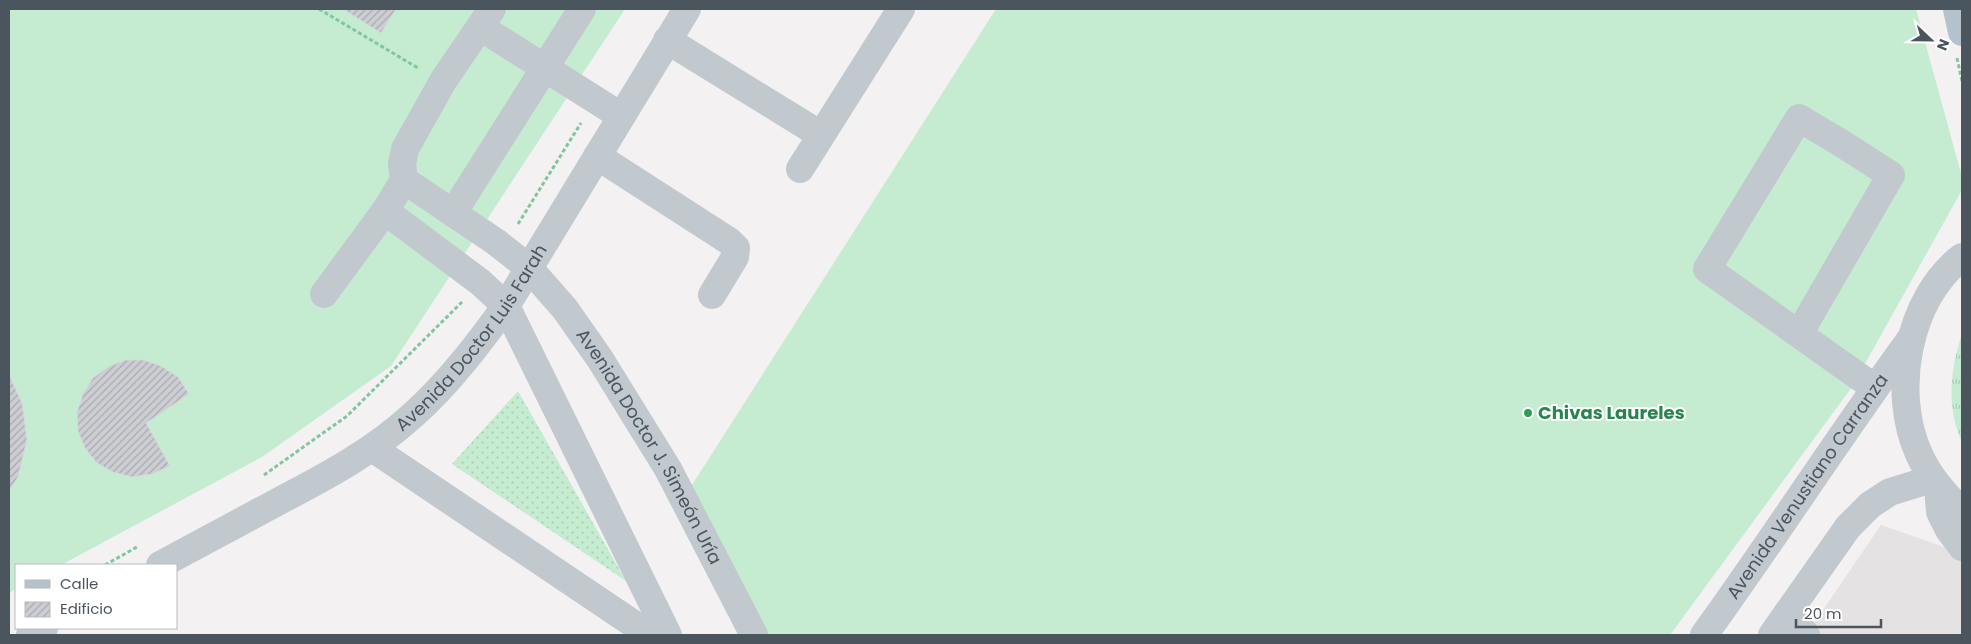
<svg xmlns="http://www.w3.org/2000/svg" width="1971" height="644" viewBox="0 0 1971 644" font-family="Poppins,sans-serif">
  <style>
    .education { fill: #e4e2e3 }
    .grass { fill: url(#grass-tufts) }
    .garden { fill: url(#garden-dots) }
    .pitch { fill: #c5ecd1 }
    .building { fill: url(#building-hatch); stroke: #d6d8dc }
    .lines { fill: none; stroke-linecap: round; stroke-linejoin: round }
    .path { stroke: #80c69f; stroke-width: 3; stroke-dasharray: 4 2.5; stroke-linecap: butt }
    .minor { stroke: #c1c9ce; stroke-width: 28 }
    .major { stroke: #b4c2cd; stroke-width: 28 }
    .leisure-dot { fill: #2e9e5b; stroke: #fff; stroke-width: 2 }
    .labels { text-anchor: middle; stroke-width: 4; stroke-linejoin: round; paint-order: stroke }
    .street-label { font-size: 18px; fill: #4b555d; stroke: #fff }
    .leisure-label { font-size: 18px; font-weight: bold; fill: #27864d; stroke: #fff; text-anchor: start }
  </style>
  <defs>
    <pattern id="grass-tufts" width="24" height="20" patternUnits="userSpaceOnUse" patternTransform="scale(1.25)"><rect width="24" height="20" fill="#c5ecd1"/><path d="M3 7l-1-3M5 7V3M7 7l1-3M15 17l-1-3M17 17v-4M19 17l1-3" fill="none" stroke="#abccb6"/></pattern>
    <pattern id="garden-dots" width="8" height="8" patternUnits="userSpaceOnUse" patternTransform="scale(1.25)"><rect width="8" height="8" fill="#c5ecd1"/><path d="M2 2h.1M6 6h.1" fill="none" stroke="#abccb6" stroke-width="1.8" stroke-linecap="round"/></pattern>
    <pattern id="building-hatch" width="6" height="6" patternUnits="userSpaceOnUse" patternTransform="scale(1.25)"><rect width="6" height="6" fill="#ccced3"/><path d="M-1 1l2-2M0 6l6-6M5 7l2-2" fill="none" stroke="#a8aaae"/></pattern>
  </defs>
  <rect width="100%" height="100%" fill="#f3f1f1"/>
  <!-- education -->
  <path class="education" d="M1881,525L1962,553V635H1806Z"/>
  <!-- grass -->
  <path class="grass" d="M1962,334V442C1946,408 1950,369 1962,334Z"/>
  <!-- garden -->
  <path class="garden" d="M518,391L626,581L452,464Z"/>
  <!-- pitch -->
  <path class="pitch" d="M9,9H625L391,366L262,457L61,565H16V589L9,593Z
    M996,9H1916L1962,177V190L1852,387L1670,635H767L690,488Z"/>
  <!-- building -->
  <path class="building" d="M343,9H396L381,33Z
    M125,360H144L161,366L178,377L189,394L146,423L170,466L152,474L132,477L113,472L97,463L85,448L78,431L77,412L83,394L93,378L108,367Z
    M9,375L22,403L27,440L18,477L9,491Z"/>
  <g class="lines">
    <!-- path -->
    <path class="path" d="M319,9L418,68
      M1957,58L1962,81
      M518,224L581,123
      M264,475L347,416L462,302
      M105,565L137,547"/>
    <!-- minor -->
    <g class="minor">
      <path d="M480,27L621,116"/>
      <path d="M667,40L821,135"/>
      <path d="M597,156L729,241L736,248L735,257L712,295"/>
      <path d="M800,169L901,9"/>
      <path id="s1" d="M404,180L496,242L529,268L565,309L600,359L668,469L754,635"/>
      <path d="M385,211L480,282L506,306L668,635"/>
      <path d="M453,213L582,9"/>
      <path d="M1962,257C1907,299 1891,393 1919,454C1929,477 1945,494 1962,512"/>
      <path d="M324,294L385,211L404,180L402,164L405,149L443,81L492,9"/>
      <path d="M1799,334L1891,175L1841,143L1799,118L1707,269L1875,388"/>
      <path d="M372,448L650,635"/>
      <path d="M1938,487L1940,512L1949,530L1962,547"/>
      <path id="s2" d="M160,565C201,543 242,521 283,499C329,475 375,450 413,415C449,383 478,344 506,306L687,9"/>
      <path d="M1789,612L1806,635"/>
      <path d="M30,635L44,628"/>
      <path id="s3" d="M1704,635C1775,537 1840,435 1912,337"/>
      <path d="M1772,635L1848,527L1870,505L1890,492L1932,479"/>
    </g>
    <!-- major -->
    <path class="major" d="M1957,9L1962,32"/>
  </g>
  <!-- markers -->
  <circle class="leisure-dot" cx="1528" cy="413" r="5"/>
  <g class="labels">
    <!-- street labels -->
    <g class="street-label">
      <text dy="6" stroke="none"><textPath href="#s2" startOffset="392">Avenida Doctor Luis Farah</textPath></text>
      <text dy="6" stroke="none"><textPath href="#s1" startOffset="369">Avenida Doctor J. Simeón Uría</textPath></text>
      <text dy="6" stroke="none"><textPath href="#s3" startOffset="181">Avenida Venustiano Carranza</textPath></text>
    </g>
    <!-- leisure labels -->
    <g class="leisure-label">
      <text x="1538" y="419">Chivas Laureles</text>
    </g>
  </g>
  <!-- border -->
  <rect width="1971" height="644" fill="none" stroke="#4b555d" stroke-width="20"/>
  <!-- legend -->
  <rect x="15" y="564" width="162" height="65" fill="#ffffff" stroke="#b7bbbe"/>
  <rect x="25" y="580" width="25" height="8" fill="#b4c2cd" stroke="#b7bbbe"/>
  <text x="60" y="589" font-size="15" fill="#4b555d">Calle</text>
  <rect x="25" y="602" width="25" height="15" fill="url(#building-hatch)" stroke="#b7bbbe"/>
  <text x="60" y="614" font-size="15" fill="#4b555d">Edificio</text>
  <!-- north arrow -->
  <g transform="translate(1931 40) rotate(112)" stroke="#ffffff" stroke-width="4" paint-order="stroke">
  <path d="M0-4L9 19L0 12L-9 19Z" fill="#4b555d"/>
  <text y="-8" font-size="14" font-weight="bold" text-anchor="middle" fill="#4b555d">N</text>
  </g>
  <!-- scale -->
  <path d="M1796 619v8h85v-8" fill="none" stroke="#4b555d" stroke-width="2.5"/>
  <text x="1804" y="619" font-size="15" fill="#4b555d" stroke="#ffffff" stroke-width="4" paint-order="stroke">20 m</text>
</svg>
